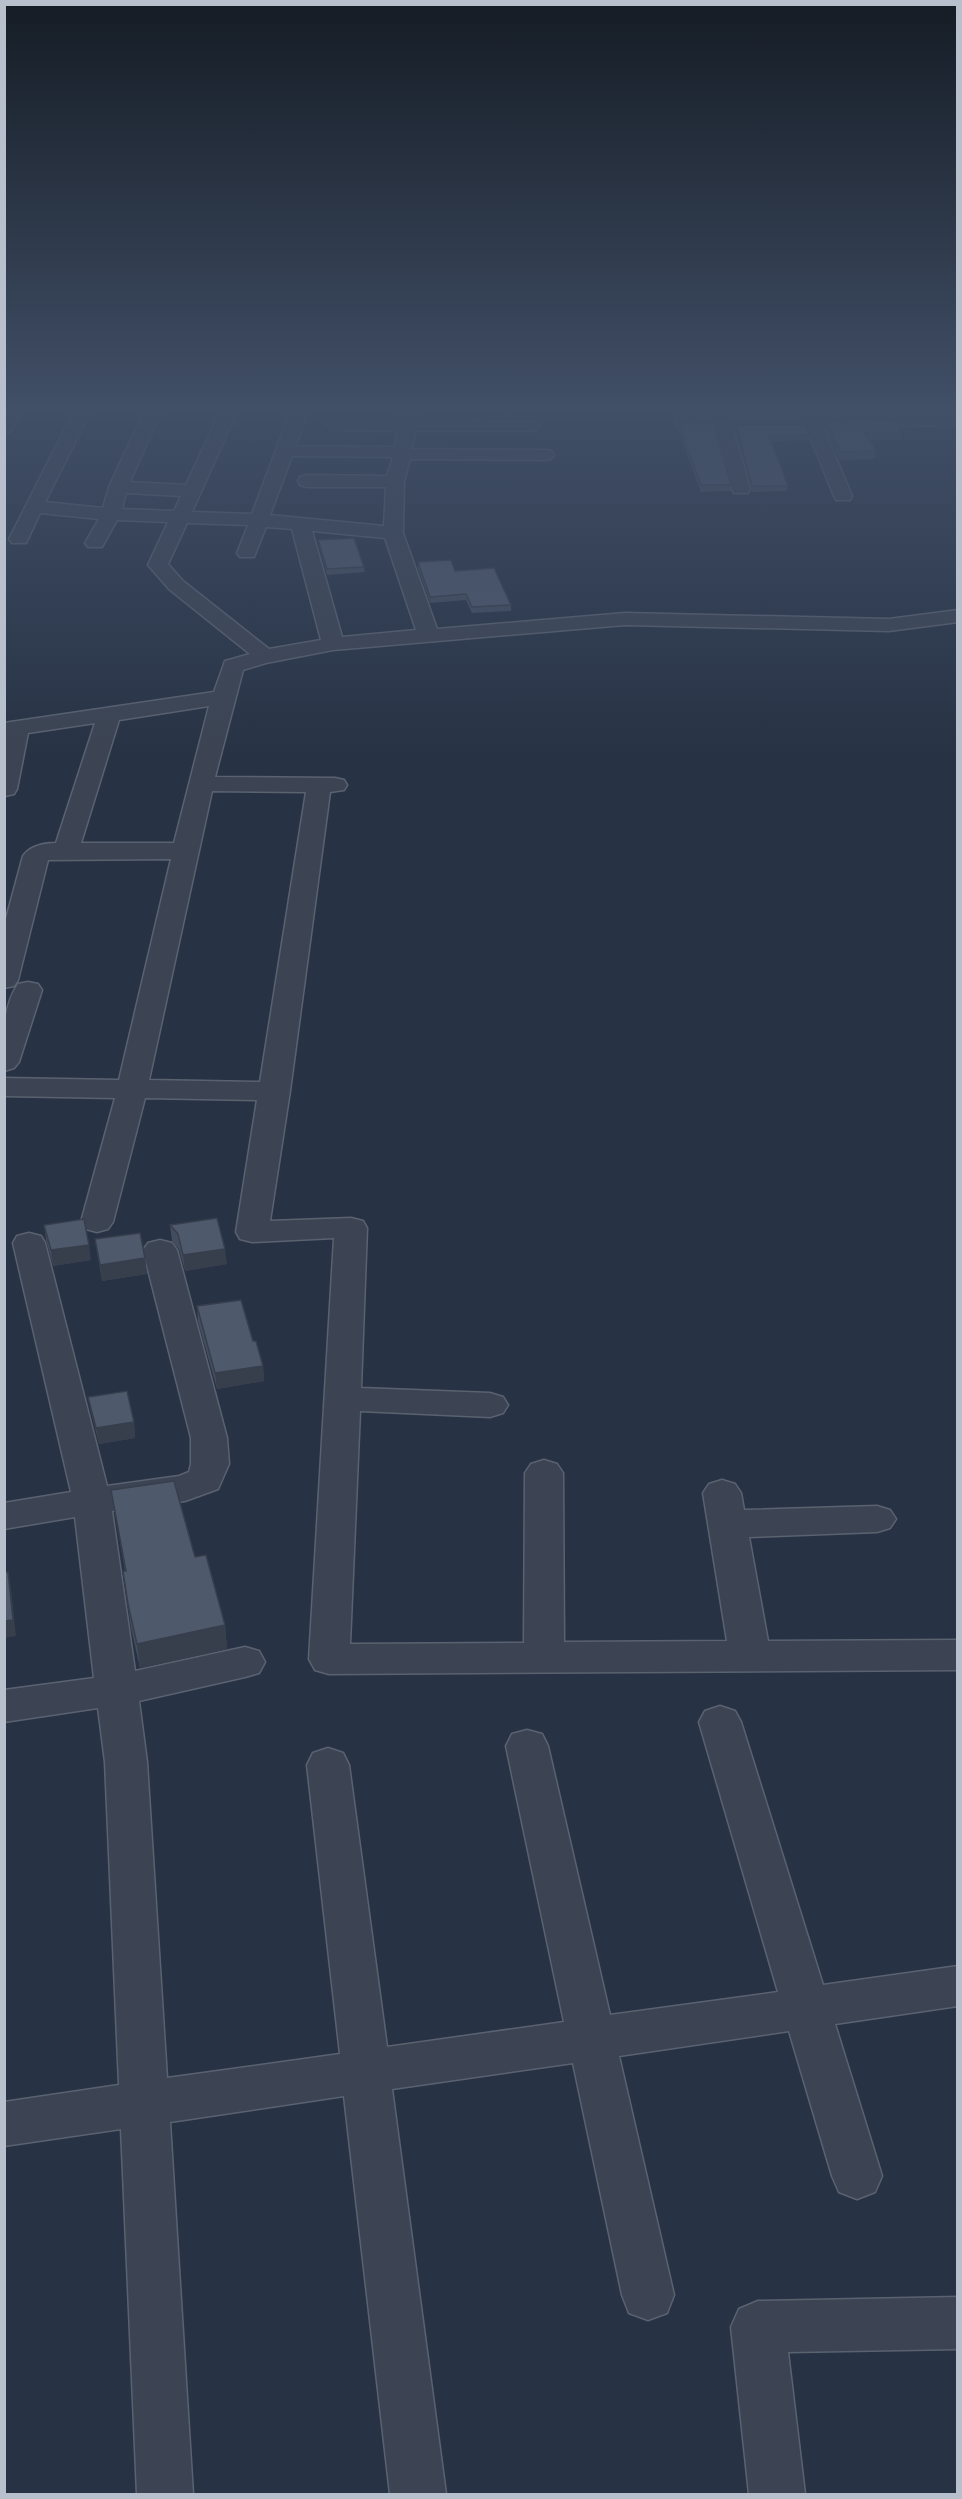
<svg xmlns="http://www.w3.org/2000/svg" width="962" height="2499" viewBox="0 0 962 2499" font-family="Quicksand,sans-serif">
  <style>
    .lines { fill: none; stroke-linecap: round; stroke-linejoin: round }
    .minor-casing { stroke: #5a6270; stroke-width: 3 }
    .minor { fill: #3c4453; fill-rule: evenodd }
    .wall { fill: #434d5d }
    .shaded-wall { fill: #373e4c }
    .building { fill: #4e596c; stroke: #373e4c; stroke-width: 1.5 }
  </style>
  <rect width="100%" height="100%" fill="#273244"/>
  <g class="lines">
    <defs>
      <path id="minor" d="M8,407H25L10,432L4,433V413Z
        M76,407H93L45,502L103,508L109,487L146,407H163L130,482L186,485L222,407H239L192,512L252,514L292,407H309L296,446L395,447L398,431L337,430L331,429L328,425L331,421L337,420H399L401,407H418L417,420L536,422L539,426L536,430L530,431H415L412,449L545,450L551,451L554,455L551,459L545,460L410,459L404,482L403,533L437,629L625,613L889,619L958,610V622L889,631L625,625L333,650L266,663L243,670L215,777L335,778L344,780L347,785L344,790L330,792L290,1091L270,1221L351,1218L363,1221L367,1228L361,1388L490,1393L503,1397L508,1405L503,1413L490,1417L360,1411L350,1644L524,1643L525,1473L531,1464L544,1460L557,1464L563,1473L564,1642L727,1641L703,1493L709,1484L722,1480L735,1484L741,1493L744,1510L877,1506L890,1510L896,1519L890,1528L877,1532L749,1537L768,1641L958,1640V1670L329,1674L315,1670L309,1659L334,1238L252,1242L240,1239L236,1232L257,1100L145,1098L113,1222L108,1229L97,1232L86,1229L81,1222L115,1098L4,1096V1078L119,1080L171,859L48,860L18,980L14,986L4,988V926L23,856C30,846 44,843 56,843L95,723L28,733L17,789L14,794L5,796L4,723L214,692L225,661L250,654L169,589L148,565L168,522L117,520L102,547H88L85,543L99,519L40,513L26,543H12L9,539ZM292,456L393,457L387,476L307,475L300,477L298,481L300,485L307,487H386L384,526L270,515ZM126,493L181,496L174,511L122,509ZM187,523L248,525L237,553L240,557H254L266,527L292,529L321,640L269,649L183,581L168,564ZM312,531L385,538L416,630L342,637ZM209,706L174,843H81L119,720ZM212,791L306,792L260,1082L149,1080Z
        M710,407H727L730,417H801L798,407H815L818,416L958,415V425L823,427L852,496L850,500H836L834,496L806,427L733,428L750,489L748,493H734L732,489L715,428L678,427L675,423L678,419L712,417Z
        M28,982L38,984L42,990L19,1062L14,1068L4,1071C4,1041 1,1009 18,984Z
        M29,1233L41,1236L45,1243L107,1486L179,1476L189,1472L191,1464V1438L143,1250L148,1243L160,1240L172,1243L177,1250L227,1438L229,1464L218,1489L185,1501L112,1511L135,1671L245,1647L259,1651L265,1662L259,1673L245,1677L139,1701L147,1762L167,2078L340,2054L307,1765L313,1753L328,1748L343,1753L349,1765L387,2047L564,2022L506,1746L512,1734L527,1730L542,1734L548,1746L610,2015L778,1992L699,1722L705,1711L720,1706L735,1711L741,1722L823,1985L958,1966V2006L835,2024L882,2176L875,2192L857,2199L839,2192L832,2176L789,2031L619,2056L674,2295L667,2313L648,2320L629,2313L622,2295L573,2063L392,2089L446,2494H390L344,2096L170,2122L193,2494H137L121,2129L4,2146V2102L119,2085L105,1762L98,1708L4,1722V1690L94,1678L75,1517L4,1529V1503L71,1492L13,1243L17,1236Z
        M958,2297V2349L788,2352L805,2494H749L731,2327L739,2309L758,2301Z"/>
    </defs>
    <!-- minor casing -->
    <use href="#minor" class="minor-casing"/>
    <!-- minor -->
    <use href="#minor" class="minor"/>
  </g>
  <!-- wall -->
  <path class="wall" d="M670,407H709V415L678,417L675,420Z
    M729,407H798V415H732Z
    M817,407H886L885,413L820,414Z
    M827,421L901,432V440H869L876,451L875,459L840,460L826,429Z
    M678,423L731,485V491L701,492L678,429Z
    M736,425L809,435V440L771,441L788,486L787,491L752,492L736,430Z
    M318,540L364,567L365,572L327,575L319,546Z
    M418,562L455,571L511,605V611L472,613L466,600L430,603L418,568Z
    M44,1225L91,1260L53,1266L46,1240Z
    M170,1225L227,1264L185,1271L179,1249L172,1241Z
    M95,1239L145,1258L147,1274L102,1281Z
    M197,1306L253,1341L263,1366L264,1381L217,1389L198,1322Z
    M88,1397L134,1422L135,1438L99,1444L91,1412Z
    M111,1490L195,1557L225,1625L227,1649L140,1668L131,1628L123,1571H125L115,1513Z"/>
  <!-- shaded-wall -->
  <path class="shaded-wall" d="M678,411V417L675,420V414Z
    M89,1245L91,1260L53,1266L51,1250Z
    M225,1249L227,1264L185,1271L183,1255Z
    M145,1258L147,1274L102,1281L100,1265Z
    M263,1366L264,1381L217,1389L215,1373Z
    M134,1422L135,1438L99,1444L96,1428Z
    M8,1572L11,1588L16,1636L4,1638V1621Z
    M225,1625L227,1649L140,1668L137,1644Z"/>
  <!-- building -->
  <path class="building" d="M672,407H709L710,409L678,411L675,414Z
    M732,407H798V409H732Z
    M820,407H884L820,408Z
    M895,420L901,432L865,433L876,451L841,452L827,421Z
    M678,423L714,424L731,485H701Z
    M805,424L809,435L769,436L788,486H752L736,425Z
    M354,538L364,567L327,569L318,540Z
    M451,560L455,571L494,568L511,605L472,607L466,594L430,597L418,562Z
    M217,1218L225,1249L183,1255L178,1234L170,1225Z
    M84,1219L89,1245L51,1250L44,1225Z
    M140,1233L145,1258L100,1265L95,1239Z
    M241,1300L253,1341H256L263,1366L215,1373L197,1306Z
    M127,1391L134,1422L96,1428L88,1397Z
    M174,1481L195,1557L206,1555L225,1625L137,1644L128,1604L123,1571H126L111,1490Z
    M4,1572H8L13,1620L4,1621Z"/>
  <!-- sky -->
  <linearGradient id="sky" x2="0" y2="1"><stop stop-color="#151c25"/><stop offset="0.54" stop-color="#414f67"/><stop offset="1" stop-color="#414f67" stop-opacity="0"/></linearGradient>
  <rect width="962" height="757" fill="url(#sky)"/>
  <!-- border -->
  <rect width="962" height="2499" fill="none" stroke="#b9c0cd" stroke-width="12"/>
</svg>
